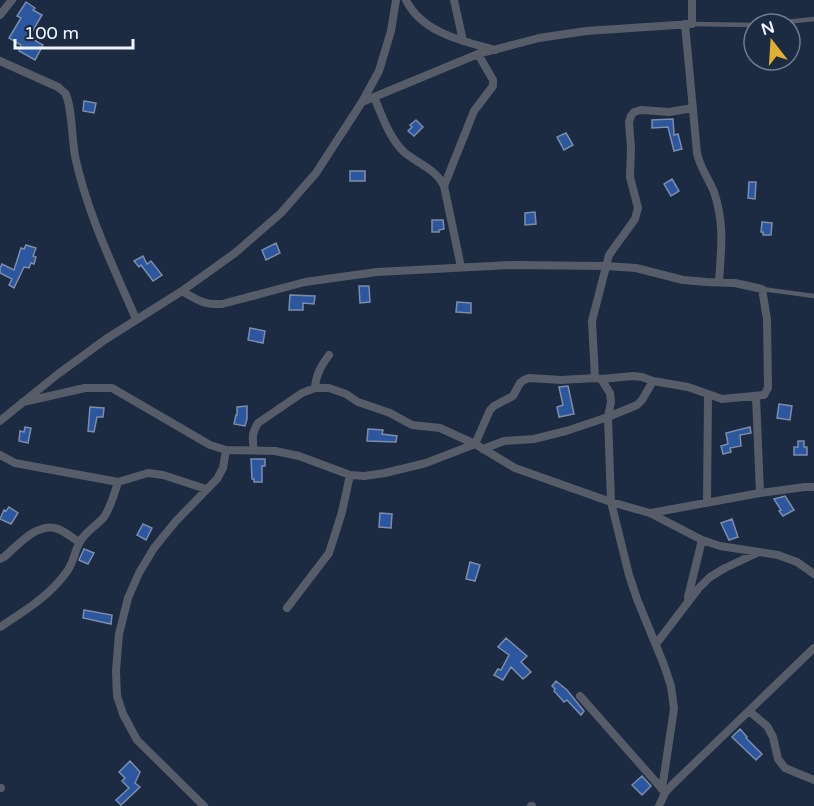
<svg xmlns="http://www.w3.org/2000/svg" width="814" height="806" viewBox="0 0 814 806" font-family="'Varela Round',sans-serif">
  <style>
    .building { fill: #2c569d; stroke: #7c8daa; stroke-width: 1.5 }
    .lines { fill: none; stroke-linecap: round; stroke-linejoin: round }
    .lane { stroke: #565d69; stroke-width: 4.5 }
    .street { stroke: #565d69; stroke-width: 8 }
  </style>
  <rect width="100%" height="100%" fill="#1c2a42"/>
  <!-- building -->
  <path class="building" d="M26,2L35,8L33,10L42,15L29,37L43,45L35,60L19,51L21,45L9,38L21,18L17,16Z
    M84,101L96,103L94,113L83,111Z
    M673,119L674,135L678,134L682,149L674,151L668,127L652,128V120Z
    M416,120L423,127L414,136L408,131L412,127L410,125Z
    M566,133L573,145L564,150L557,137Z
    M350,171H365V181H350Z
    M672,179L679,191L671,196L664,184Z
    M749,182H756L755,199L748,198Z
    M535,212L536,224L525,225V213Z
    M432,220H443L444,229L439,230V232H432Z
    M762,222L772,223L771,235H763V232H761Z
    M276,243L280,253L266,260L262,250Z
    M26,245L36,248L33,256L36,257L34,264L31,263L29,268L24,267L14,288L9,285L12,279L0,273V268L2,264L14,270L21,248L24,249Z
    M143,256L147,264L151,261L162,275L153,281L141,265L139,267L134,261Z
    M359,286H369L370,302L360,303Z
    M290,295L315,296L314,304L303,303V310H289Z
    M457,302L471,303V313L456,312Z
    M250,328L265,331L263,343L248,340Z
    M568,386L574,414L559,417L557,407L563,405L559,387Z
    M779,404L792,406L790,420L777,418Z
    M247,406V419L245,426L234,424L236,415H237V407Z
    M90,407L104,408L103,417H97L94,432L88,431Z
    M25,427L31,428L28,443L19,441L20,431L24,432Z
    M750,427L751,433L740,435L741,446L730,448L731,452L723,454L721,446L728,444L726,433Z
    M368,429L383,430L382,434L397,436L396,442L367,441Z
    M798,441H804V447H807V455H794V447H798Z
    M251,459H265V466H262V482H254V479H252Z
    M785,496L794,510L783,516L779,511L781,510L774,499Z
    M9,507L18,513L11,524L0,519L4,510L6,511Z
    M380,513L392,514L391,528L379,527Z
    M732,519L738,537L729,540L721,523Z
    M143,524L152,528L146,540L137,535Z
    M84,549L94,553L88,564L79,560Z
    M470,562L480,565L475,581L466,579Z
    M84,610L112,615L111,624L83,618Z
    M506,638L527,656L521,662L531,672L523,679L511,667L503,680L494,675L498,669L501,670L509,655L498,647Z
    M556,681L567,690L584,711L581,715L567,700L564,702L554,691L555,689L552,686Z
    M740,729L747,737L746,738L762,754L756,760L732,737Z
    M130,761L140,772L135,783L140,787L121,805L116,800L129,788L122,781L125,778L119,772Z
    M642,776L651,786L642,795L632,785Z"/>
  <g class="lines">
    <!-- lane -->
    <path class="lane" d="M692,24L754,25
      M767,24L814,19
      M762,289L814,296"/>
    <!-- street -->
    <path class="street" d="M406,0C422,33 463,41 495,50
      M454,0L463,41
      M0,15L12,0
      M685,24L697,153C700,168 709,179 714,192C725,225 721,249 719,282
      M0,61L58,87C60,89 63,91 65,93C72,104 72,141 75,156C87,213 113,266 136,319
      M374,97C382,115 389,138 404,152C417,163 436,169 444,186L461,267
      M362,102L478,54L539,38L586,31L692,24V0
      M444,186L474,111L493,86V80L478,54
      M595,378L592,321L609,255L635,219L638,208L630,177L631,148L629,122L631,116L634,112L641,110L669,112L693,108
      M601,379L610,393L611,402L608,417L611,502L629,575L637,599L664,665L671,686L674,709L662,789
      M315,388C316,374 321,366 329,355
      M23,402L85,388H112L210,445L226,450L275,451L299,456L350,475L364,476L385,473L426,463L475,444L490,410L494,406L513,396L520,383L524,380L529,378L561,380L595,378L601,379L633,376L642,377L653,381L688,387L722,399L764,395L768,388L767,319L762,289L735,283L707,282L683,280L636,268L606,266L512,265L377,272L305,282L222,304C204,305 197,300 182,291
      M0,421L58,374L106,339L182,291L235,253L281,213L316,173L362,102L379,71L391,31L396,0
      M483,449L504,441L534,439L566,431L608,417L637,405L642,400L653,381
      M254,450C252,439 252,432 258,423L302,393L315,388H329L346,394L358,402L390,413L412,425L440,428L475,444L515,468L611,502L650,513L702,540L720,546L759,552
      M0,455L15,463L118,482L148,473L163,475L206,489
      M760,493L805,487H814
      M707,503L708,395
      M651,513L760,493L756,396
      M0,559L4,557C18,545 38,521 58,529C66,532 72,538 79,542
      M688,597L702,540
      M287,608L329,553L342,512L350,475
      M0,627C25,611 51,595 68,570C74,561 75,549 81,540C87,531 97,525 104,517C111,507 114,494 118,482
      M656,644L698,589L710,577L725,568L759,552L778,555L797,562L814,574
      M580,696L663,790
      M749,711L767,726L773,737L778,759L785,768L814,780
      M0,788H1
      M204,806L137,740L123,714L117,696L116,671L119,634L128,598L139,573L154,548L176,521L217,479L223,468L226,450
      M531,806H532
      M659,806L665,793L671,786L814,648"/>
  </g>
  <!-- north arrow -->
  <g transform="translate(772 42) rotate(343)"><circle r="28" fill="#1c2a42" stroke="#707b8e" stroke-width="1.5"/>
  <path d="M0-4.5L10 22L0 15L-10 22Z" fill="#e0b034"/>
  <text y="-9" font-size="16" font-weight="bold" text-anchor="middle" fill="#eff5ff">N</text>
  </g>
  <!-- scale -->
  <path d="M15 39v9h118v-9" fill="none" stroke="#eff5ff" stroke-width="3"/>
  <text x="24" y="39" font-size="18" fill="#eff5ff" stroke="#1c2a42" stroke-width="4.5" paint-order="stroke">100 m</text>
</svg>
